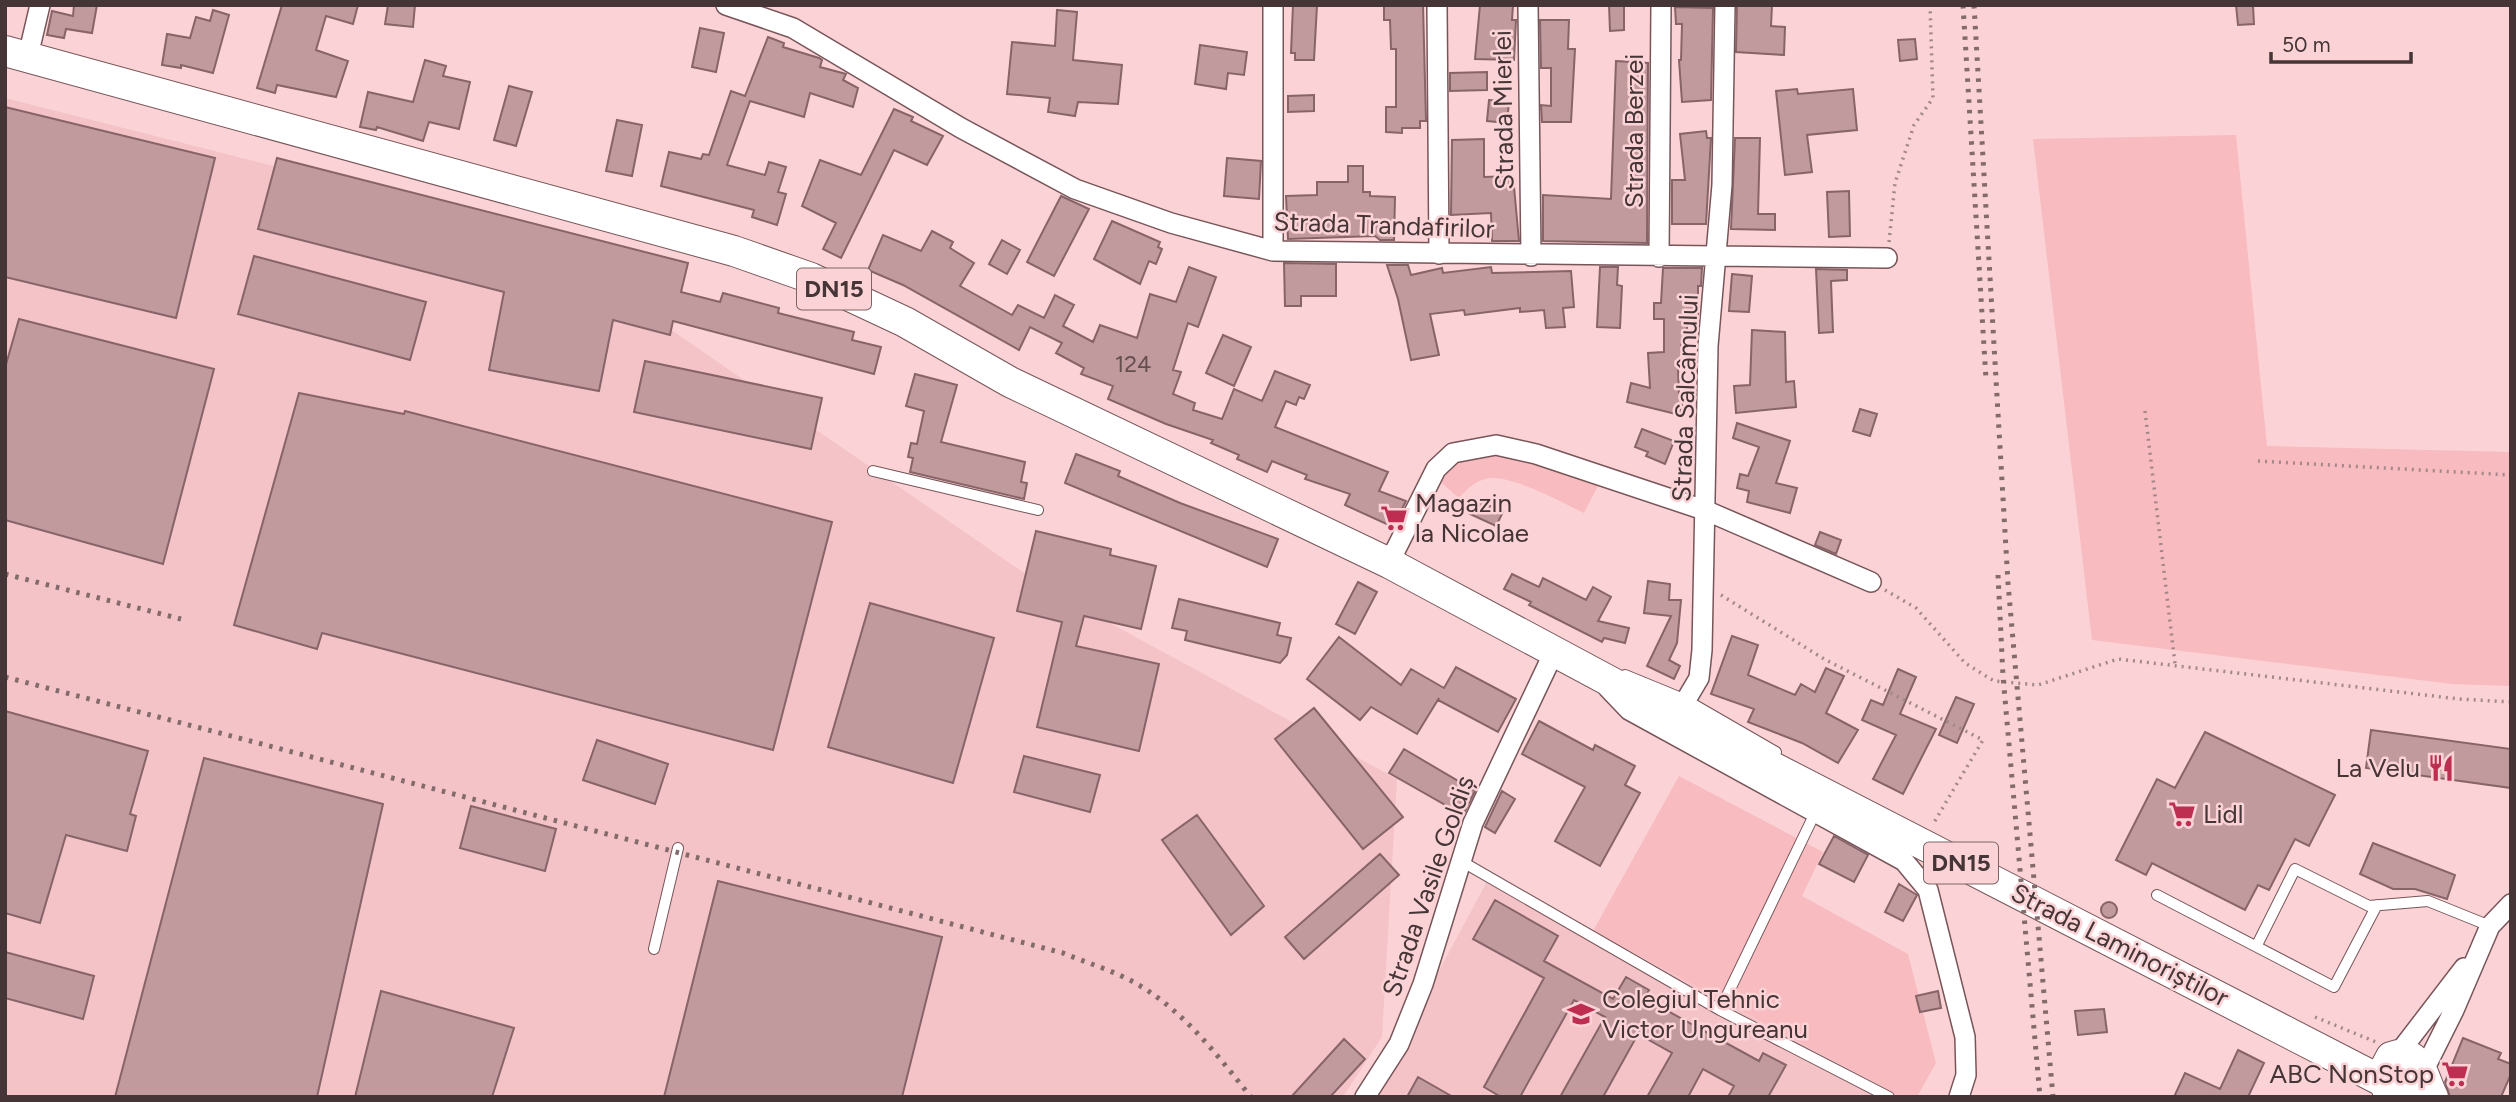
<svg xmlns="http://www.w3.org/2000/svg" width="2516" height="1102" viewBox="0 0 2516 1102" font-family="Figtree,sans-serif">
  <style>
    .built { fill: #f4c3c8 }
    .green { fill: #f7bbc0 }
    .building { fill: #c09a9d; stroke: #876468; stroke-width: 2 }
    .lines { fill: none; stroke-linecap: round; stroke-linejoin: round }
    .service-casing { stroke: #775559; stroke-width: 12 }
    .minor-casing { stroke: #775559; stroke-width: 22 }
    .primary-casing { stroke: #775559; stroke-width: 32 }
    .path { stroke: #a38789; stroke-width: 3.5; stroke-dasharray: 2 5; stroke-linecap: butt }
    .service { stroke: #fff; stroke-width: 10 }
    .minor { stroke: #fff; stroke-width: 19 }
    .primary { stroke: #fff; stroke-width: 30 }
    .rail { stroke: #836b6c; stroke-width: 5; stroke-dasharray: 3.5 7; stroke-linecap: butt }
    .labels { text-anchor: middle; stroke-width: 5; stroke-linejoin: round; paint-order: stroke }
    .number-label { font-size: 23px; fill: #644e50 }
    .shield { fill: #fbd3d6; stroke: #7c6466; stroke-width: 2 }
    .shield-label { font-size: 24px; font-weight: bold; fill: #453536 }
    .street-label { font-size: 26px; fill: #453536; stroke: #fbd3d6 }
    .poi-label { font-size: 26px; fill: #453536; stroke: #fbd3d6; text-anchor: start }
  </style>
  <rect width="100%" height="100%" fill="#fbd3d6"/>
  <!-- built -->
  <path class="built" d="M5,98L526,230L1049,590L1397,779L1382,1037L1343,1097H5Z
    M1490,876L1901,1097H1371Z"/>
  <!-- green -->
  <path class="green" d="M2236,135L2267,446L2511,452V686L2452,684L2092,640L2033,139Z
    M1490,453L1516,455L1600,482L1584,513C1561,502 1516,477 1491,478C1477,479 1468,488 1459,498L1438,480L1461,458Z
    M1679,776L1823,852L1802,896L1908,954L1936,1063L1917,1097H1901L1593,931Z"/>
  <!-- building -->
  <path class="building" d="M74,5H97L92,33L66,29L64,38L47,35L52,11L73,16Z
    M282,5H358L353,24L326,16L316,50L348,61L336,97L277,85L275,93L257,88Z
    M388,5H415L413,27L385,24Z
    M1293,5H1317L1314,60H1295V53H1291Z
    M1384,5H1423L1426,121H1420V128H1402V133L1386,132V107H1396V49H1391L1390,20H1384Z
    M1480,5H1513L1512,20H1516L1514,60L1475,59Z
    M1609,5H1624V30L1610,31Z
    M1737,5H1772L1771,26L1785,27L1784,55L1736,52Z
    M2236,5H2253L2254,24L2238,25Z
    M1675,7L1713,8L1711,100L1682,102L1679,60H1681L1682,24H1676Z
    M213,10L229,15L213,73L181,65V68L162,65L167,34L190,38L196,17L210,21Z
    M1057,10L1077,12L1073,60L1122,65L1118,104L1078,102L1075,116L1048,112L1050,98L1007,94L1012,42L1055,46Z
    M1540,20H1569L1568,49H1575L1571,122H1542L1541,105L1551,106V68H1541Z
    M700,28L724,33L716,72L692,67Z
    M768,37L784,43L783,47L819,58L822,60L820,67L846,74L843,80L858,88L853,107L810,93L804,117L750,101L727,165L765,175L769,162L786,167L778,192L786,194L777,225L752,217L754,210L661,186L669,152L701,159L703,154L709,155L731,91L745,96Z
    M1915,39L1917,59L1900,61L1898,40Z
    M1200,45L1247,52L1244,75L1228,73L1226,89L1195,84Z
    M425,60L446,66L443,76L470,82L459,129L429,122L423,141L377,127L376,130L360,127L368,92L413,102Z
    M1616,61L1648,63L1647,243L1543,241V195L1611,199Z
    M1487,72V90L1450,91V73Z
    M509,86L532,92L516,146L494,140Z
    M1797,89L1798,94L1853,89L1857,130L1807,135L1812,172L1785,175L1776,91Z
    M1314,95V111L1288,112V96Z
    M1489,100L1509,102L1507,123L1487,121Z
    M5,107L215,158L176,318L5,277Z
    M894,109L913,117L911,121L943,136L927,165L894,150L841,258L823,249L836,223L802,206L820,160L861,175Z
    M617,120L642,125L632,176L606,171Z
    M1706,131L1707,138H1711L1706,224H1672V180H1685L1680,134Z
    M1735,138H1760L1758,214H1775V230L1731,229Z
    M1484,139V177L1513,176L1519,241H1492L1491,213L1451,215L1452,140Z
    M277,158L688,263L681,292L720,302L723,293L779,308L778,313L854,332L852,340L881,347L874,374L673,321L670,335L613,320L599,391L489,370L504,292L258,229Z
    M1227,158L1261,161L1259,199L1224,196Z
    M1348,166H1363V192H1370V196L1395,197L1394,240H1380L1375,236L1288,239L1286,196L1317,195V182H1348Z
    M1849,191L1850,236L1829,237L1827,192Z
    M1061,196L1089,209L1054,276L1027,262Z
    M1112,221L1160,242L1158,247L1162,249L1156,264L1149,261L1140,284L1094,259Z
    M932,231L953,242L950,248L974,263L960,286L1012,315L1018,305L1044,318L1055,295L1074,305L1063,326L1093,342L1100,325L1137,338L1150,294L1176,302L1189,267L1216,277L1198,327L1188,323L1173,370L1181,372L1173,394L1195,403L1193,410L1222,419L1234,389L1262,401L1275,371L1310,385L1304,399L1299,397L1296,405L1286,401L1275,427L1388,472L1379,491L1406,501L1393,527L1345,505L1350,494L1305,479L1307,475L1272,461L1267,472L1237,459L1239,455L1211,443L1213,440L1166,424L1108,399L1113,386L1081,374L1084,368L1056,353L1062,343L1030,327L1019,350L903,285L868,270L883,235L921,251Z
    M1002,240L1020,250L1007,274L989,264Z
    M254,256L426,302L410,360L238,314Z
    M1284,263L1336,264V296H1301V306H1285Z
    M1387,265H1408L1411,275L1442,268L1443,273L1491,267L1492,273L1571,271L1574,307L1563,308L1565,327L1546,328L1544,310L1520,312V308L1465,315L1464,310L1430,314L1439,355L1411,360L1398,299Z
    M1600,267H1618L1617,285L1622,286L1620,328L1597,327Z
    M1663,268H1702L1701,286H1698V319H1687V338L1681,339L1683,367H1678L1679,394L1684,395L1680,415L1627,402L1631,383L1650,388L1648,353L1664,352V319H1654V303H1661Z
    M1816,269L1847,270V280L1831,281L1833,332L1819,333Z
    M1732,274L1752,276L1749,312L1729,311Z
    M19,319L214,369L163,564L5,520V368Z
    M1752,330L1785,332L1786,382L1794,381L1796,407L1736,413L1734,386L1750,385Z
    M1223,335L1251,347L1234,386L1206,373Z
    M645,361L822,398L811,449L634,412Z
    M915,374L957,385L941,442L1025,462L1021,482L1027,483L1024,499L910,472L913,458L908,457L911,443L917,444L924,411L906,406Z
    M299,393L404,414L405,411L832,522L773,750L322,633L317,649L234,625Z
    M1860,409L1877,414L1870,436L1853,431Z
    M1737,423L1790,441L1776,483L1797,488L1790,513L1747,502L1749,491L1737,488L1740,474L1748,476L1759,447L1733,438Z
    M1642,429L1674,441L1665,464L1646,456L1648,452L1635,447Z
    M1076,454L1120,471L1118,476L1180,503L1278,539L1267,567L1065,483Z
    M1477,500L1503,512L1496,526L1470,514Z
    M1036,531L1111,549L1110,555L1156,566L1141,629L1084,616L1076,646L1159,664L1139,751L1037,727L1062,622L1017,611Z
    M1820,532L1841,540L1836,554L1815,545Z
    M1512,574L1539,587L1543,578L1586,600L1593,587L1611,597L1598,621L1629,628L1625,643L1604,638L1602,642L1529,605L1531,602L1504,589Z
    M1648,581L1670,584L1669,600H1681L1677,643L1669,660L1680,666L1674,679L1647,666L1671,616L1644,613Z
    M1358,582L1377,592L1355,634L1336,624Z
    M1179,599L1280,623L1277,635L1291,638L1287,655L1280,663L1185,640L1187,631L1172,628Z
    M870,603L994,638L953,783L828,747Z
    M1732,636L1758,645L1748,675L1795,695L1801,684L1815,692L1826,668L1844,676L1826,713L1858,730L1838,763L1802,743L1748,722L1754,709L1711,694Z
    M1339,637L1401,685L1411,669L1444,688L1456,667L1516,699L1498,732L1438,700L1439,698L1417,734L1371,707L1360,720L1307,679Z
    M1898,669L1916,677L1900,714L1936,729L1903,794L1873,779L1896,735L1862,720L1871,700L1883,705Z
    M1956,697L1974,704L1957,743L1939,735Z
    M1314,708L1403,817L1363,849L1275,739Z
    M5,711L148,751L130,814L136,816L127,851L66,835L40,923L5,913Z
    M1539,721L1593,750L1595,745L1635,766L1625,785L1640,793L1600,866L1555,841L1585,787L1522,754Z
    M2371,730L2511,749V788L2366,768Z
    M2205,732L2335,795L2309,846L2295,839L2269,890L2258,885L2245,910L2152,863L2146,875L2116,860L2157,779L2175,788Z
    M597,740L668,764L655,804L583,780Z
    M1404,749L1475,791L1463,815L1389,773Z
    M1024,756L1100,775L1090,812L1014,792Z
    M204,758L383,804L317,1097H115Z
    M1502,791L1515,799L1495,833L1485,827Z
    M471,806L556,829L545,871L460,848Z
    M1197,815L1264,906L1231,935L1162,840Z
    M1834,836L1868,855L1854,882L1819,864Z
    M2373,843L2455,875L2447,899L2415,889H2393L2360,874Z
    M1380,854L1399,875L1304,959L1285,937Z
    M718,881L942,937L902,1097H664Z
    M1899,884L1917,895L1903,921L1885,912Z
    M1495,900L1558,936L1544,961L1613,999L1626,977L1649,990L1644,998L1759,1061L1763,1053L1786,1065L1768,1097H1728L1734,1086L1703,1069L1688,1097H1647L1672,1053L1638,1034L1603,1097H1560L1605,1017L1574,1000L1520,1097H1501L1484,1087L1544,978L1473,939Z
    M2101 910a8 8 0 1 1 16 0a8 8 0 1 1-16 0Z
    M5,952L94,976L83,1019L5,998Z
    M381,991L514,1028L492,1097H355Z
    M1938,991L1941,1008L1920,1012L1916,996Z
    M2104,1009L2107,1032L2078,1035L2075,1011Z
    M2463,1038L2501,1053L2498,1059L2511,1064V1074L2501,1097H2450L2445,1082Z
    M1344,1039L1365,1059L1330,1097H1291Z
    M2238,1050L2264,1063L2248,1097H2174L2185,1073L2220,1089Z
    M1418,1077L1453,1097H1407Z"/>
  <g class="lines">
    <defs>
      <path id="service" d="M873,471L1038,510
        M1625,675L1686,700L1776,752
        M1461,861L1720,1010L1889,1097
        M2157,895L2334,987L2377,905
        M2257,945L2295,869L2369,906L2428,901L2490,926
        M654,949L678,848
        M1720,1010L1817,809"/>
      <path id="minor" d="M726,5L793,28L961,128L1075,189L1171,223L1273,251L1887,258
        M1437,5L1439,254
        M1528,5L1531,256
        M28,56L40,5
        M1273,251V5
        M1659,257L1661,5
        M1389,563L1436,469L1453,453L1496,445L1536,454L1707,511L1871,582
        M1608,688L1629,710L1904,861L1928,890L1965,1037L1966,1075L1959,1097
        M1686,700L1699,678L1702,650L1708,346L1722,185L1725,5
        M2398,1054L2464,968
        M2423,1072L2454,1010L2490,926L2511,904
        M1365,1097L1399,1044L1423,984L1473,823L1554,652"/>
      <path id="primary" d="M5,51L734,251L811,278L905,322L1010,382L1389,563L1695,727L2382,1081
        M2423,1078L2413,1093L2399,1096L2387,1089L2381,1076L2391,1057C2420,1046 2423,1078 2433,1097"/>
    </defs>
    <!-- service casing -->
    <use href="#service" class="service-casing"/>
    <!-- minor casing -->
    <use href="#minor" class="minor-casing"/>
    <!-- primary casing -->
    <use href="#primary" class="primary-casing"/>
    <!-- path -->
    <path class="path" d="M1889,242L1895,183L1914,125L1933,98L1930,5
      M2145,411L2175,664
      M2258,461L2511,475
      M1885,590L1916,608L1965,663L1994,681L2038,685L2118,659L2459,699L2511,702
      M1721,595L1824,659L1983,740L1933,824
      M2315,1017L2376,1042"/>
    <!-- service -->
    <use href="#service" class="service"/>
    <!-- minor -->
    <use href="#minor" class="minor"/>
    <!-- primary -->
    <use href="#primary" class="primary"/>
    <!-- rail -->
    <path class="rail" d="M1963,5L1986,379
      M1974,5L2008,583L2053,1097
      M5,574L181,619
      M1998,575L2003,676L2040,1097
      M5,677L1063,953C1087,963 1115,971 1137,984C1185,1012 1217,1055 1251,1097"/>
  </g>
  <!-- icons -->
  <defs>
    <symbol id="supermarket-bare" viewBox="-9 -9 18 18"><path d="M-6-5.5h2.5l.6 2H6L4.5 2H-2.5L-4.4-4H-6ZM-1.5 3.2a1.3 1.3 0 1 0 .1 0ZM3 3.2a1.3 1.3 0 1 0 .1 0Z" fill="#be2e50" stroke="#fbd3d6" stroke-width="2.5" paint-order="stroke"/></symbol>
    <symbol id="restaurant-bare" viewBox="-9 -9 18 18"><path d="M-5-6h1v4h1v-4h1v4h1v-4h1v5L-1.5 .5V6h-2V.5L-5-1ZM5-6V6H3V1.5H1.5Q1.5-4 5-6Z" fill="#be2e50" stroke="#fbd3d6" stroke-width="2.5" paint-order="stroke"/></symbol>
    <symbol id="school-bare" viewBox="-9 -9 18 18"><path d="M0-5L7-2L0 1L-7-2ZM-4 1L0 2.5L4 1V4Q0 6-4 4Z" fill="#be2e50" stroke="#fbd3d6" stroke-width="2.5" paint-order="stroke"/></symbol>
  </defs>
  <g fill-rule="evenodd">
    <use href="#supermarket-bare" x="1375" y="499" width="38" height="38"/>
    <use href="#restaurant-bare" x="2422" y="749" width="38" height="38"/>
    <use href="#supermarket-bare" x="2163" y="795" width="38" height="38"/>
    <use href="#school-bare" x="1562" y="995" width="38" height="38"/>
    <use href="#supermarket-bare" x="2436" y="1055" width="38" height="38"/>
  </g>
  <g class="labels">
    <!-- number labels -->
    <g class="number-label">
      <text x="1133" y="372">124</text>
    </g>
    <!-- shield labels -->
    <g class="shield">
      <rect x="797" y="268.5" width="74" height="41" rx="5"/>
      <rect x="1924" y="842.5" width="74" height="41" rx="5"/>
    </g>
    <g class="shield-label">
      <text x="834" y="297">DN15</text>
      <text x="1961" y="871">DN15</text>
    </g>
    <!-- street labels -->
    <g class="street-label">
      <text transform="translate(1503 110) rotate(-91)" y="9">Strada Mierlei</text>
      <text transform="translate(1634 131) rotate(-90)" y="9">Strada Berzei</text>
      <text transform="translate(1384 225) rotate(2)" y="9">Strada Trandafirilor</text>
      <text transform="translate(1685 398) rotate(-88)" y="9">Strada Salcâmului</text>
      <text transform="translate(1428 886) rotate(-71)" y="9">Strada Vasile Goldiș</text>
      <text transform="translate(2120 945) rotate(27)" y="9">Strada Laminoriștilor</text>
    </g>
    <!-- poi labels -->
    <g class="poi-label">
      <text x="1415" y="512">Magazin<tspan x="1415" dy="30">la Nicolae</tspan></text>
      <text x="2420" y="777" text-anchor="end">La Velu</text>
      <text x="2203" y="823">Lidl</text>
      <text x="1602" y="1008">Colegiul Tehnic<tspan x="1602" dy="30">Victor Ungureanu</tspan></text>
      <text x="2434" y="1083" text-anchor="end">ABC NonStop</text>
    </g>
  </g>
  <!-- border -->
  <rect width="2516" height="1102" fill="none" stroke="#453536" stroke-width="14"/>
  <!-- scale -->
  <path d="M2271 52v10h140v-10" fill="none" stroke="#453536" stroke-width="3.5"/>
  <text x="2282" y="52" font-size="21" fill="#453536" stroke="#fbd3d6" stroke-width="5" paint-order="stroke">50 m</text>
</svg>
